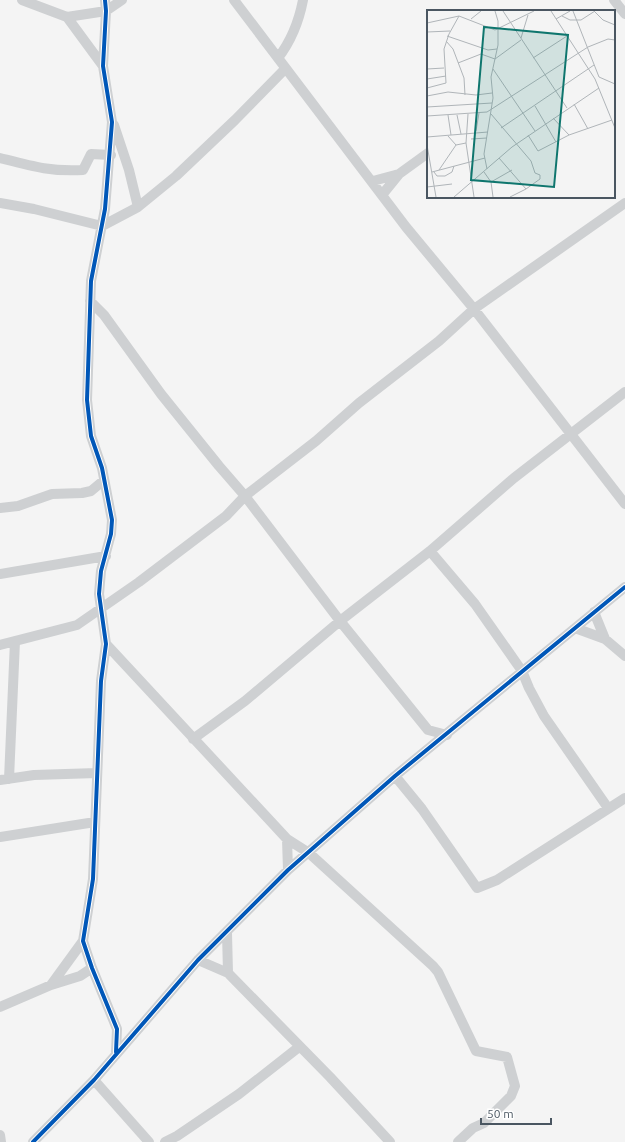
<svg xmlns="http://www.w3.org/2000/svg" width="625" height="1142" viewBox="0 0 625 1142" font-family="Ubuntu,sans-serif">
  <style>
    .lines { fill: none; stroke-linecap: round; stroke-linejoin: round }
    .minor { stroke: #ced0d2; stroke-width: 10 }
    .cycleway-casing { stroke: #fff; stroke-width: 6 }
    .cycleway { stroke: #0057b8; stroke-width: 4 }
    .inset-road { fill: none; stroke: #b0b5b9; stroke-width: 1 }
    .view { fill: #0f766e; fill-opacity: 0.15; stroke: #0f766e; stroke-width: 2 }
    .inset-edge { fill: none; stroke: #4a5661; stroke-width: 2 }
  </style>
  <rect width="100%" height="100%" fill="#f4f4f4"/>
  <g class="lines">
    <!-- minor -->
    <path class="minor" d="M22,0L67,17L106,11L122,0
      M105,0L106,11L103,66L112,122L105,209L91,281L87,400L91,436L102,468L112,520L111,534L101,571L99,594L106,644L101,681L93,879L83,941L92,968L117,1029L116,1052
      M234,0L406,227L474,309L625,504
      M614,0L625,14
      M67,17L103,66
      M278,58C291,41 299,21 303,0
      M114,125L129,170L138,207
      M0,158C31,166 51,172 83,170L91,154L111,155
      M373,181L399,174
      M382,195L399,174L428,153
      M0,203L34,209L102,226L138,207L176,176L235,120L285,69
      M90,301L104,315L161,394L219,466L245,496L340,621L428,730L447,735
      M0,508L18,506L52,494L82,493L91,491L103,481
      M430,551L475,604L522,671L529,688L544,716L608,808
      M0,574L106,556
      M594,612L605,639
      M575,628L605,639L625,656
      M106,644L287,839L309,853L433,966L438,972L476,1051L507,1057L515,1086L511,1096L484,1123L473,1128L458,1142
      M0,645L77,625L139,582L226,516L245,496L316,441L359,403L439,341L474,309L625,203
      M193,739L245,701L340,621L430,551L514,478L625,392
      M395,776L422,809L477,888L497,880L625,798
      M9,779L15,641
      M0,780L34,775L97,773
      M0,837L95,822
      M287,839L288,870
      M227,933L228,973
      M198,960L228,973L330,1077L390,1142
      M51,985L83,941
      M0,1007L51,985L80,976L92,968
      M94,1080L149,1142
      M0,1135L1,1142
      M33,1142L94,1080L198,960L288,870L395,776L625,587
      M165,1142L177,1136L239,1094L299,1047"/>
    <defs>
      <path id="cycleway" d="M105,0L106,11L103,66L112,122L105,209L91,281L87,400L91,436L102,468L112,520L111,534L101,571L99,594L106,644L101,681L93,879L83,941L92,968L117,1029L116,1052
        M33,1142L94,1080L198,960L288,870L395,776L625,587"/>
    </defs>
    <!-- cycleway casing -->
    <use href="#cycleway" class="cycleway-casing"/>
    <!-- cycleway -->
    <use href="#cycleway" class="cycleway"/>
  </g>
  <!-- overview -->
  <g transform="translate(427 10)">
    <rect width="188" height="188" fill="#f4f4f4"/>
    <path class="inset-road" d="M76,1L140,98M124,1L168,69L188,118M146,1L172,67L188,74M167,1L176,10L188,15M135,6L143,10H154L168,1M44,9L54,1M129,9L143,1M0,13L32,6L68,20L107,1M0,22L23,21M20,26L61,40L70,39M94,28L101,5M19,31L26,39L37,68L38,85M106,48L140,26M31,53L54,44L68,49L94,30M0,59L17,58M66,59L108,121M0,69L19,66M0,78L19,73L17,39L22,24L32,6M0,86L21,82L49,85L65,83M147,94L161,119M108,96L129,132M0,97L65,93M41,104L39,133L47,187M64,104L104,151L108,163L113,165V169L99,179M21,105L24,125M30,105L34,124M0,106L60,102L161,37L181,29L188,30M126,108L142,125M74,118L167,55M49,121L52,103M101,125L111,141L142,125L185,110M21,126L29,135M0,127L61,122M44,129L60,128M0,135L9,187M72,148L99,179L83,187M60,159L57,144L66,88L64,67L71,35V11L68,1M12,160L29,135L39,133M5,162L58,148M7,162L10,166H18L25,162L27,156M57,162L64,172L66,187M64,172L85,160M0,177L25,174M27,187L85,137L172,78"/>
    <path class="view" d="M57,17L141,25L127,177L44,170Z"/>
    <rect width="188" height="188" class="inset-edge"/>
  </g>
  <!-- scale -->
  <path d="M481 1118v6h70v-6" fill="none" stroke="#4a5661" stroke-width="2"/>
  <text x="487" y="1118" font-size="12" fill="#4a5661" stroke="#ffffff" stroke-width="3" paint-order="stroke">50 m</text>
</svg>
